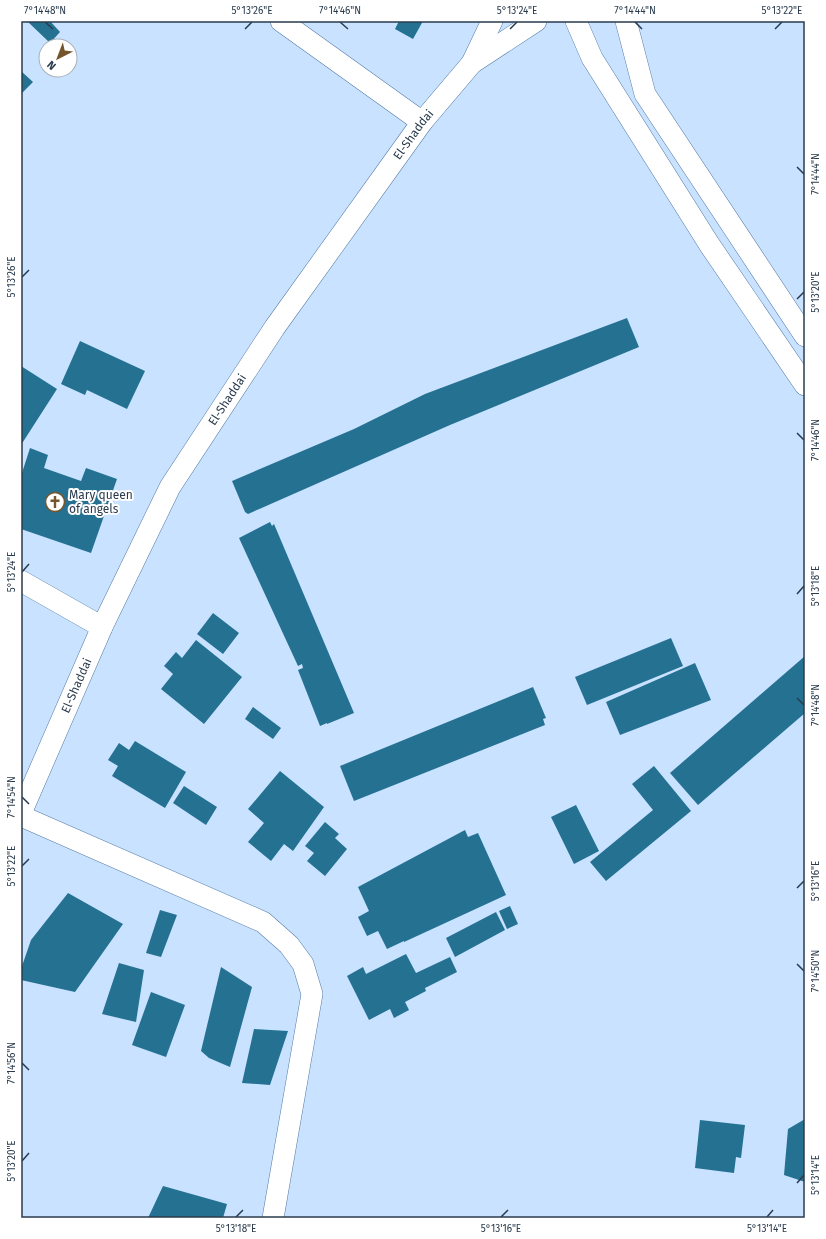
<svg xmlns="http://www.w3.org/2000/svg" width="826" height="1239" viewBox="0 0 826 1239" font-family="'Fira Sans',sans-serif">
  <style>
    .building { fill: #257192 }
    .lines { fill: none; stroke-linecap: round; stroke-linejoin: round }
    .minor-casing { stroke: #547ba5; stroke-width: 22 }
    .minor { stroke: #fff; stroke-width: 21 }
    .ticks { fill: none; stroke: #2a3b4d; stroke-width: 1.5 }
    .labels { text-anchor: middle; stroke-width: 4; stroke-linejoin: round; paint-order: stroke }
    .street-label { font-size: 12px; fill: #2a3b4d; stroke: #fff }
    .poi-label { font-size: 12px; fill: #2a3b4d; stroke: #fff; text-anchor: start }
    .neatline { fill: none; stroke: #2a3b4d; stroke-width: 1.5 }
    .ticks-label { font-size: 10px; text-anchor: middle; fill: #2a3b4d }
  </style>
  <rect width="100%" height="100%" fill="#c9e2ff"/>
  <!-- building -->
  <path class="building" d="M27,21H50L60,32L50,43Z
    M399,21H423L413,39L395,29Z
    M21,71L33,82L21,94Z
    M627,318L639,347L450,425L248,514L245,512L232,481L354,429L425,394Z
    M80,341L145,371L127,409L87,390L85,395L61,384Z
    M21,366L57,389L21,445Z
    M30,448L48,455L44,468L81,481L86,468L117,479L91,553L21,529V476Z
    M270,522L272,526L274,524L354,713L327,724V723L320,726L298,670L303,668L302,664L298,666L239,538Z
    M213,613L239,633L223,654L197,634Z
    M671,638L683,666L587,705L575,677Z
    M196,640L242,677L204,724L161,689L173,674L164,666L176,652L182,658Z
    M805,656V713L698,805L670,773Z
    M695,663L711,700L620,735L606,702Z
    M533,687L546,718L543,719L545,725L354,801L340,766Z
    M253,707L281,728L273,739L245,719Z
    M135,741L186,772L165,808L112,776L118,766L108,760L119,743L129,750Z
    M654,766L691,811L606,881L590,862L653,810L632,784Z
    M280,771L324,807L293,851L284,844L271,861L248,842L264,823L248,809Z
    M184,786L217,807L206,825L173,803Z
    M576,805L599,851L574,864L551,817Z
    M325,822L339,834L335,838L347,849L325,876L307,861L314,853L305,846Z
    M465,830L468,837L478,833L506,895L404,942V941L387,949L378,931L367,936L358,917L369,911L358,887Z
    M68,893L123,924L75,992L21,980V969L31,940Z
    M510,906L518,924L507,929L499,911Z
    M160,910L177,915L161,957L146,953Z
    M496,912L505,930L455,957L446,938Z
    M406,954L416,973L450,957L457,972L425,988L426,991L405,1002L409,1010L394,1018L390,1009L369,1020L347,976L363,967L366,974Z
    M119,963L144,970L136,1022L102,1014Z
    M221,967L252,987L230,1067L209,1058L201,1051Z
    M151,992L185,1005L166,1057L132,1045Z
    M254,1029L288,1031L270,1085L242,1083Z
    M805,1119V1182L784,1175L788,1129Z
    M700,1120L745,1125L741,1158L736,1157L734,1173L695,1168Z
    M163,1186L227,1204L223,1218H148Z"/>
  <g class="lines">
    <defs>
      <g id="minor">
        <path d="M281,21L422,122"/>
        <path d="M576,21L592,58L709,244L805,385"/>
        <path d="M626,21L645,94L805,336"/>
        <path d="M472,63L536,21"/>
        <path d="M21,581L102,627"/>
        <path id="s1" d="M21,813L102,627L170,487L275,327L422,122L472,63L492,21"/>
        <path d="M21,816L263,922L289,945L303,964L312,994L273,1218"/>
      </g>
    </defs>
    <!-- minor casing -->
    <use href="#minor" class="minor-casing"/>
    <!-- minor -->
    <use href="#minor" class="minor"/>
  </g>
  <!-- ticks -->
  <path class="ticks" d="M45,22L53,29M340,22L348,29M635,22L642,29M245,29L252,22M510,29L517,22M775,29L782,22M797,167L804,174M22,277L29,270M797,299L804,292M797,433L804,440M22,572L29,564M797,594L804,586M797,698L804,705M22,797L29,804M22,866L29,859M797,888L804,881M797,964L804,971M22,1063L29,1070M22,1161L29,1153M797,1183L804,1175M236,1217L243,1210M501,1217L508,1210M767,1217L773,1210"/>
  <!-- icons -->
  <defs>
    <symbol id="church-ring" viewBox="-11 -11 22 22"><circle r="9.5" fill="#fff" stroke="#75552b" stroke-width="1.5"/><path d="M-1.2-6h2.4v3.5h3.3v2.4h-3.3V6h-2.4V-.1h-3.3v-2.4h3.3Z" fill="#75552b"/></symbol>
  </defs>
  <g fill-rule="evenodd">
    <use href="#church-ring" x="44" y="491" width="22" height="22"/>
  </g>
  <g class="labels">
    <!-- street labels -->
    <g class="street-label">
      <text dy="4" stroke="none"><textPath href="#s1" startOffset="787">El-Shaddai</textPath></text>
      <text dy="4" stroke="none"><textPath href="#s1" startOffset="463">El-Shaddai</textPath></text>
      <text dy="4" stroke="none"><textPath href="#s1" startOffset="139">El-Shaddai</textPath></text>
    </g>
    <!-- poi labels -->
    <g class="poi-label">
      <text x="69" y="499">Mary queen<tspan x="69" dy="14">of angels</tspan></text>
    </g>
  </g>
  <!-- border -->
  <rect width="826" height="1239" fill="none" stroke="#ffffff" stroke-width="44"/>
  <!-- north arrow -->
  <g transform="translate(58 58) rotate(222)"><circle r="19" fill="#ffffff" stroke="#aab1b8"/>
  <path d="M0-3L7 15L0 10L-7 15Z" fill="#75552b"/>
  <text y="-6" font-size="11" font-weight="bold" text-anchor="middle" fill="#2a3b4d">N</text>
  </g>
  <rect x="22" y="22" width="782" height="1195" class="neatline"/>
  <g class="ticks-label">
    <text x="45" y="14">7°14'48"N</text>
    <text x="252" y="14">5°13'26"E</text>
    <text x="340" y="14">7°14'46"N</text>
    <text x="517" y="14">5°13'24"E</text>
    <text x="635" y="14">7°14'44"N</text>
    <text x="782" y="14">5°13'22"E</text>
    <text transform="translate(815 174) rotate(-90)" y="4">7°14'44"N</text>
    <text transform="translate(11 277) rotate(-90)" y="4">5°13'26"E</text>
    <text transform="translate(815 292) rotate(-90)" y="4">5°13'20"E</text>
    <text transform="translate(815 440) rotate(-90)" y="4">7°14'46"N</text>
    <text transform="translate(11 572) rotate(-90)" y="4">5°13'24"E</text>
    <text transform="translate(815 586) rotate(-90)" y="4">5°13'18"E</text>
    <text transform="translate(815 705) rotate(-90)" y="4">7°14'48"N</text>
    <text transform="translate(11 797) rotate(-90)" y="4">7°14'54"N</text>
    <text transform="translate(11 866) rotate(-90)" y="4">5°13'22"E</text>
    <text transform="translate(815 881) rotate(-90)" y="4">5°13'16"E</text>
    <text transform="translate(815 971) rotate(-90)" y="4">7°14'50"N</text>
    <text transform="translate(11 1063) rotate(-90)" y="4">7°14'56"N</text>
    <text transform="translate(11 1161) rotate(-90)" y="4">5°13'20"E</text>
    <text transform="translate(815 1175) rotate(-90)" y="4">5°13'14"E</text>
    <text x="236" y="1232">5°13'18"E</text>
    <text x="501" y="1232">5°13'16"E</text>
    <text x="767" y="1232">5°13'14"E</text>
  </g>
</svg>
